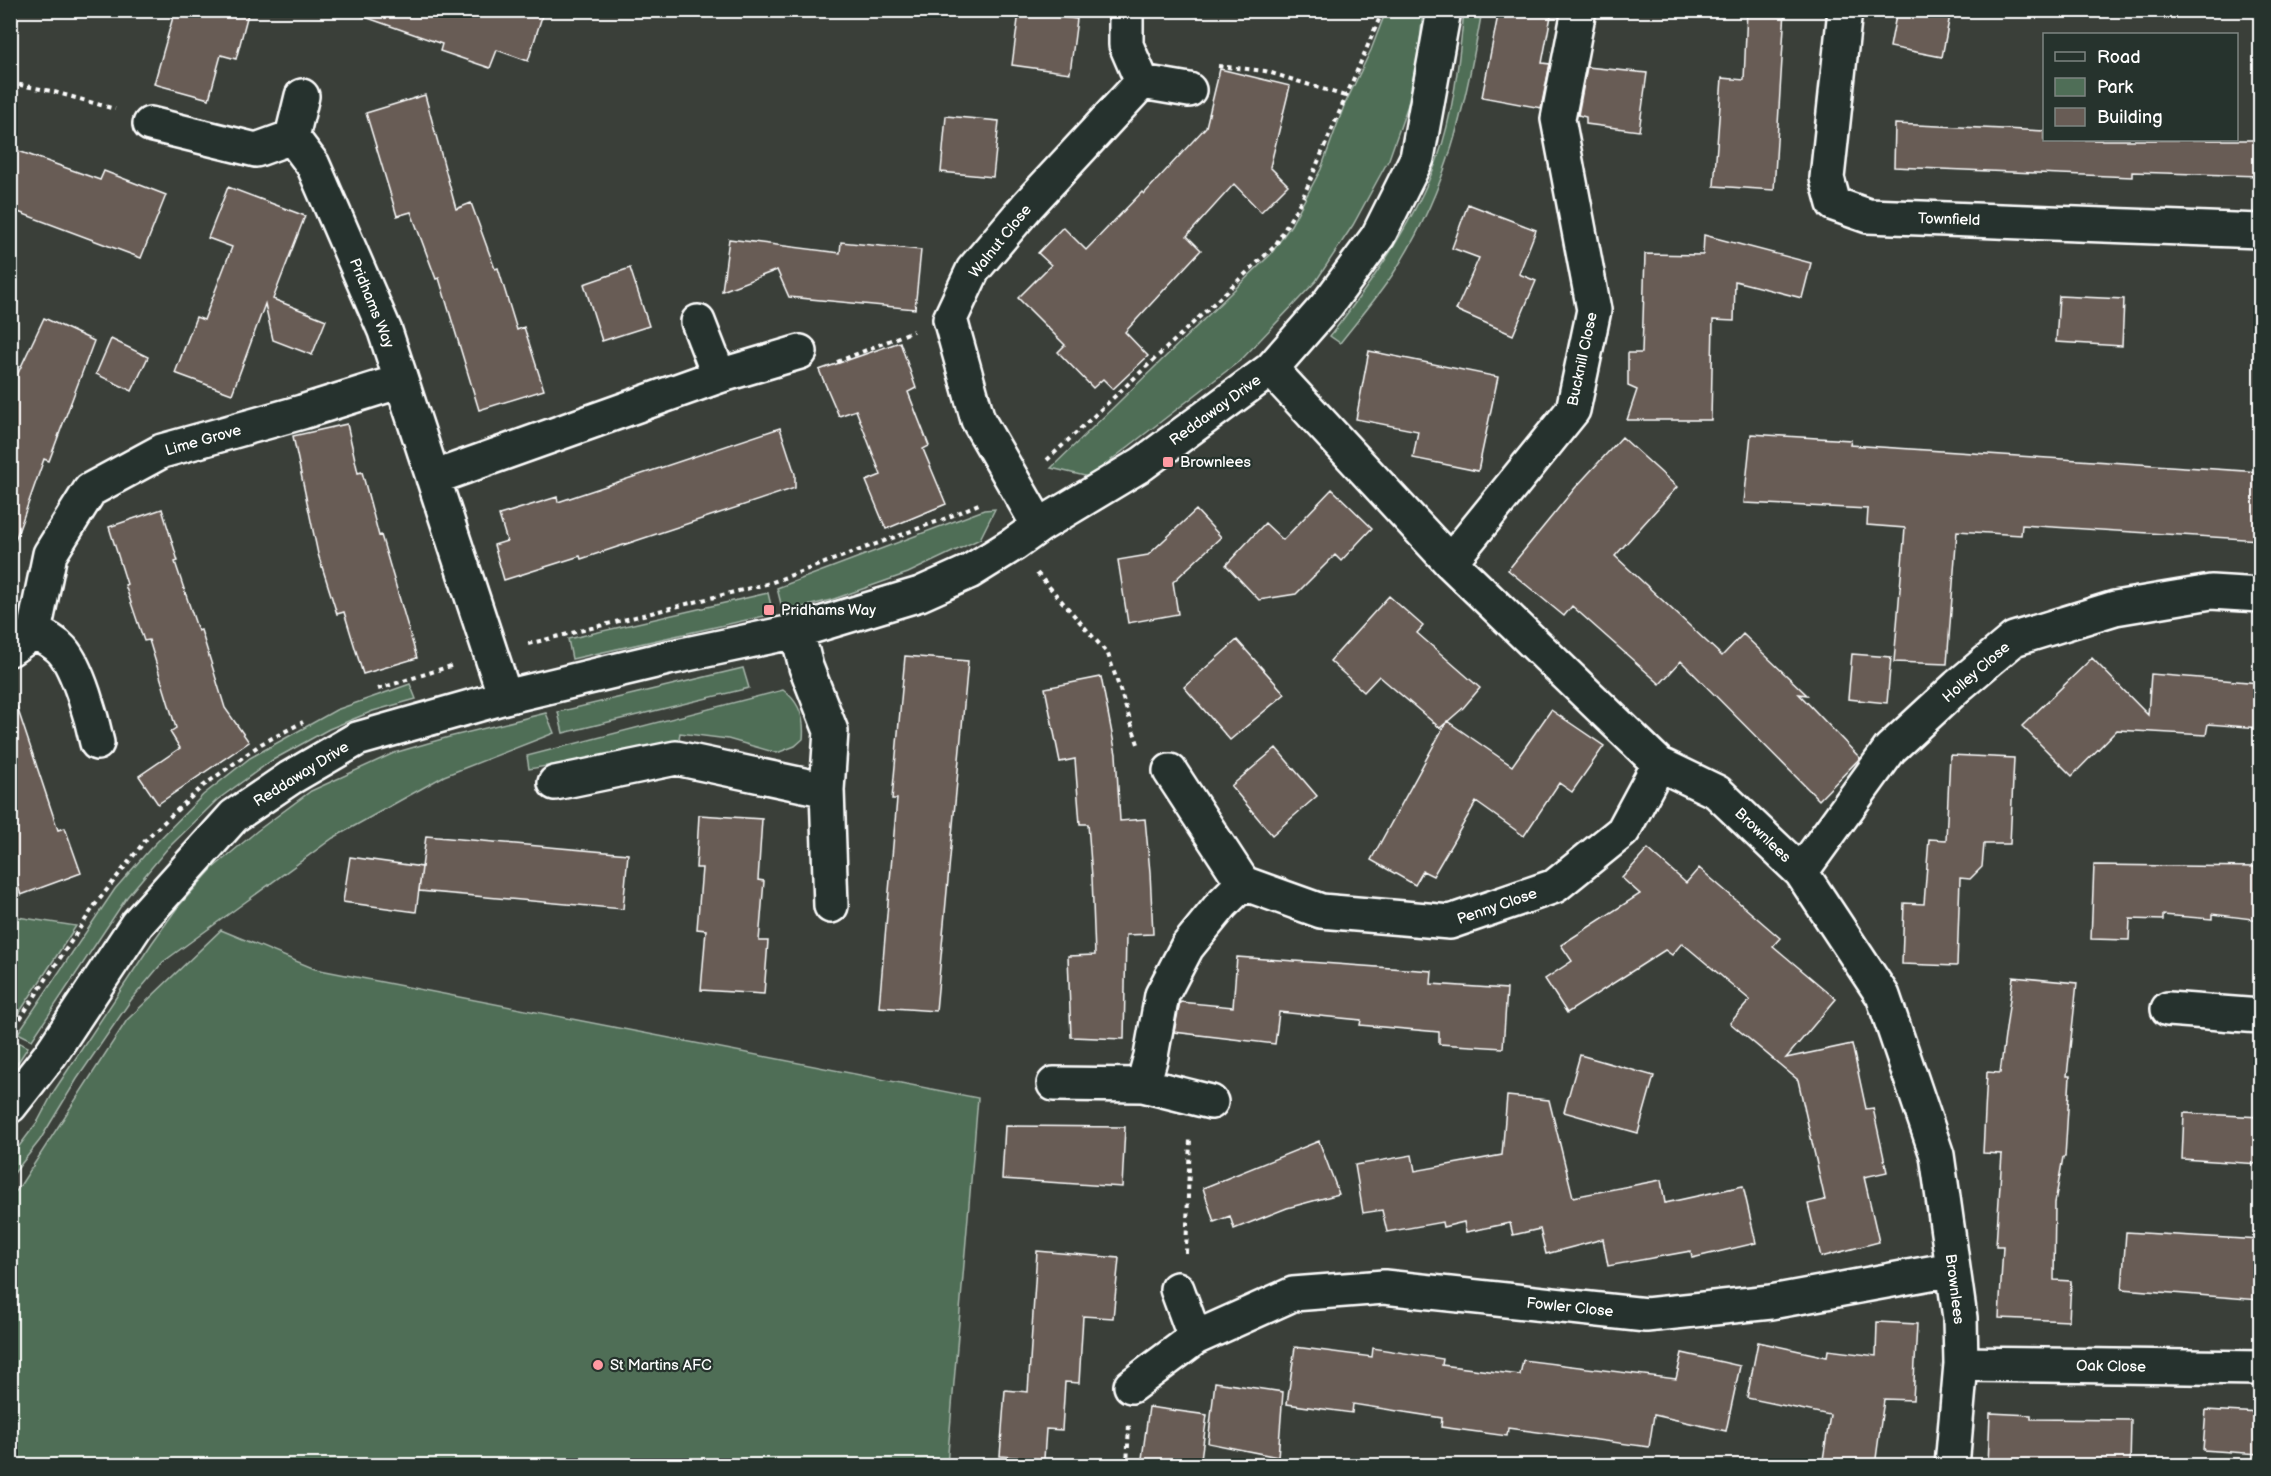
<svg xmlns="http://www.w3.org/2000/svg" width="2271" height="1476" viewBox="0 0 2271 1476" font-family="'Balsamiq Sans',sans-serif">
  <style>
    .green { fill: #4f6e57; stroke: #a7b6ab; stroke-width: 1.5 }
    .building { fill: #685c55; stroke: #fff; stroke-width: 1.5 }
    .lines { fill: none; stroke-linecap: round; stroke-linejoin: round }
    .minor-casing { stroke: #fff; stroke-width: 38 }
    .path { stroke: #fff; stroke-width: 4; stroke-dasharray: 4.5 4.5; stroke-linecap: butt }
    .minor { stroke: #26332d; stroke-width: 33 }
    .poi-dot { fill: #ff9aa2; stroke: #26332d; stroke-width: 2 }
    .labels { text-anchor: middle; stroke-width: 4.5; stroke-linejoin: round; paint-order: stroke }
    .street-label { font-size: 15px; fill: #fff; stroke: #26332d }
    .poi-label { font-size: 15px; fill: #fff; stroke: #26332d; text-anchor: start }
  </style>
  <rect width="100%" height="100%" fill="#3a3f39"/>
  <filter id="ink" filterUnits="userSpaceOnUse"><feTurbulence type="fractalNoise" baseFrequency=".0167" numOctaves="2"/><feDisplacementMap in="SourceGraphic" scale="12" xChannelSelector="R" yChannelSelector="G"/><feConvolveMatrix kernelMatrix="1 2 1 2 8 2 1 2 1" color-interpolation-filters="sRGB"/></filter>
  <g filter="url(#ink)">
    <!-- green -->
    <path class="green" d="M1386,11H1423L1416,82L1389,159L1353,225L1316,281L1242,359L1089,477L1051,468L1271,254L1291,225L1321,169L1344,106L1371,50Z
      M1464,11H1482C1465,107 1448,190 1393,274C1377,298 1358,320 1340,343L1330,336C1372,282 1413,224 1437,160C1454,113 1459,60 1464,11Z
      M995,509L980,539L908,573L831,600L783,612L777,588L984,510Z
      M768,593L773,614L572,659L568,639Z
      M743,668L749,688L563,733L558,712Z
      M410,684L416,699L373,711L329,729L271,761L217,800L167,849L127,897L32,1040L18,1033L115,889L150,849L203,795L250,758L336,710Z
      M783,690C800,702 805,719 803,739L795,746L777,753L728,739L680,733L678,744L529,769L527,756Z
      M546,713L554,733L444,776L333,838L163,962L131,1000L77,1079L40,1140L11,1177V1157L38,1121L54,1091L152,943L177,908L213,868L257,831L311,791L394,753L449,737Z
      M11,916L76,926L21,1010L11,1021Z
      M221,930L315,969L978,1098L947,1465H11V1196L18,1189L127,1020Z
      M12,1039L28,1047L11,1073V1041Z"/>
    <!-- building -->
    <path class="building" d="M175,10H249L236,59L221,55L209,99L154,84Z
      M363,10H544L528,61L497,50L490,68L440,51L442,44L362,16Z
      M1499,10H1520L1551,16L1542,63L1550,64L1541,108L1482,97Z
      M1747,10H1785L1774,190L1714,186L1722,78L1744,80Z
      M1897,10H1951L1942,57L1890,47Z
      M1019,12L1077,19L1070,73L1012,65Z
      M1587,67L1647,73L1639,131L1586,124V117L1578,115Z
      M1220,69L1290,86L1270,167L1288,185L1261,212L1234,184L1187,236L1201,250L1125,332L1148,356L1113,389L1103,379L1093,388L1058,352L1065,345L1018,298L1051,265L1038,253L1063,227L1086,250L1142,192L1144,194L1206,127Z
      M425,95L456,209L471,203L495,269L498,268L517,330L524,327L544,390L479,410L439,278L436,279L411,212L397,216L366,113Z
      M946,116L999,121L993,177L941,172Z
      M1895,124L2044,131V140H2260V176L2132,172V177L1894,167Z
      M10,148L100,180L104,171L166,195L141,258L10,209Z
      M228,187L305,216L273,299L326,320L312,355L273,340L265,304L232,394L175,373L196,317L204,320L232,247L208,238Z
      M1468,204L1536,230L1519,274L1536,281L1513,335L1456,310L1479,258L1452,248Z
      M1704,235L1811,263L1802,298L1735,281L1734,321L1713,320L1711,420H1627L1637,390L1628,386V353H1642L1645,254L1703,255Z
      M729,239L840,253L841,242L921,250L915,309L789,297L777,270L722,291Z
      M630,268L649,326L602,341L584,284Z
      M2059,296L2124,299L2122,346L2056,342Z
      M44,318L94,341L49,461L44,459L15,541L10,540V390Z
      M111,339L148,357L132,391L96,374Z
      M900,342L916,388L908,392L929,446L923,449L946,504L886,529L866,481L881,475L856,410L839,416L819,370Z
      M1369,351L1498,377L1478,471L1413,458L1418,431L1356,419Z
      M347,424L358,473L362,472L379,536L381,535L417,658L363,674L344,612L337,614L318,554L293,436Z
      M780,428L795,474V488L581,559L580,556L504,580L494,545L507,541L499,515L557,497L558,502Z
      M1751,434L1851,440L1850,445L2260,472V540L2022,525L2021,535L1957,531L1947,664L1894,662L1905,528L1867,525L1868,509L1744,503Z
      M1622,437L1677,487L1615,556L1722,656L1743,634L1807,695L1799,694L1860,758L1819,800L1681,661L1660,684L1572,606L1564,616L1508,570L1575,488Z
      M1332,489L1372,528L1341,561L1335,555L1296,594L1259,600L1226,565L1265,523L1283,540Z
      M162,509L178,561L175,562L198,631L201,630L225,708L249,742L158,804L139,776L180,748L170,732L176,728L149,640L144,641L125,585L127,584L109,527Z
      M1196,510L1221,537L1173,582L1178,614L1128,623L1118,560L1148,555Z
      M1389,596L1423,626L1417,633L1480,688L1463,708L1440,728L1379,676L1364,692L1330,661Z
      M1237,640L1285,694L1230,740L1184,687Z
      M1852,654L1891,657L1887,703L1848,699Z
      M905,656L968,661L936,1011L879,1007L897,799H892Z
      M2092,658L2148,715L2151,674L2260,683V728L2208,724L2206,735L2117,730L2072,776L2022,726Z
      M1101,677L1116,754L1120,821L1145,819L1150,872L1153,934L1126,935L1124,1039L1071,1037L1068,956L1095,955L1092,877L1088,824H1080L1075,759L1060,762L1045,688Z
      M17,707L58,830L65,828L81,873L21,895L10,864V708Z
      M1551,710L1604,746L1572,792L1559,783L1524,836L1476,802L1433,876L1423,871L1415,885L1371,860L1447,721L1512,766Z
      M1276,748L1317,796L1272,835L1231,786Z
      M1950,755L2014,758L2010,844H1984L1982,867L1970,879L1960,878L1957,966L1902,964L1904,903L1924,904L1929,839L1946,840Z
      M699,815L762,819L758,880L764,881L759,941H768L764,994L701,990L706,930L697,929L702,868H696Z
      M426,836L628,854L623,909L419,891Z
      M1648,849L1686,883L1699,868L1780,938L1773,946L1836,999L1786,1058L1852,1044L1866,1109L1873,1108L1887,1172L1864,1177L1879,1242L1821,1257L1808,1204L1825,1200L1798,1080L1730,1023L1750,1000L1682,943L1672,955L1665,950L1567,1013L1545,979L1572,961L1561,945L1640,894L1622,878Z
      M350,857L422,867L416,912L343,902Z
      M2094,865L2260,867V920L2212,914V919L2163,915V920L2130,919L2129,940L2091,939Z
      M1237,957L1432,971L1431,984L1507,989L1503,1048L1439,1044V1032L1360,1025L1361,1020L1279,1012L1275,1044L1174,1032L1180,1002L1233,1007Z
      M2013,977L2077,983L2067,1076H2070L2065,1157H2063L2055,1203L2054,1280L2071,1281L2069,1321L1999,1318L2003,1246H1996L2002,1154L1983,1153L1987,1072L2000,1073Z
      M1580,1055L1654,1076L1638,1133L1564,1112Z
      M1507,1096L1549,1100L1573,1197L1661,1180L1665,1203L1743,1186L1756,1243L1692,1258L1691,1251L1608,1266L1603,1239L1546,1254L1540,1229L1513,1235L1510,1223L1466,1232L1464,1222L1443,1227L1442,1222L1387,1232L1382,1210L1363,1213L1355,1165L1412,1155L1415,1171L1502,1155Z
      M2184,1113L2260,1117V1164L2182,1159Z
      M1005,1126L1125,1127L1122,1187L1002,1179Z
      M1319,1141L1339,1194L1287,1208L1234,1229L1230,1216L1214,1222L1203,1188Z
      M2126,1232L2260,1240V1300L2122,1289Z
      M1037,1251L1119,1258L1113,1318L1083,1316L1079,1383L1065,1382L1062,1430L1046,1429L1044,1459L1000,1456L1005,1390L1028,1392Z
      M1877,1322L1917,1324L1913,1400L1884,1399L1875,1466H1822L1830,1415L1747,1398L1758,1342L1827,1357L1828,1350L1876,1356Z
      M1295,1347L1372,1357L1373,1348L1443,1359L1442,1365L1520,1375L1523,1360L1676,1379L1682,1353L1740,1366L1726,1431L1654,1415L1649,1447L1508,1428L1507,1436L1441,1427L1442,1418L1353,1404L1352,1413L1287,1404Z
      M1215,1382L1283,1392L1278,1457L1208,1443Z
      M1149,1407L1207,1415L1200,1466H1141Z
      M2206,1410L2260,1413V1454L2203,1450Z
      M1990,1413L2031,1415V1419L2131,1420L2130,1466H1988Z"/>
    <g class="lines">
      <defs>
        <path id="minor" d="M1126,10V45L1142,82
          M1845,10L1827,178L1834,204L1868,216L2260,231
          M150,124L256,150L292,137L313,165L385,331L505,697
          M292,137L302,96
          M698,322L719,376
          M1271,369L1450,562L1659,764L1717,792L1801,872L1883,996L1937,1155L1960,1318L1961,1364L1952,1466
          M433,478L719,376L800,352
          M1039,526L978,420L950,319L973,270L1028,205L1142,82L1189,90
          M1450,562L1573,410L1594,310L1558,119L1579,10
          M797,631L806,667L831,731L827,790L831,906
          M34,632C44,637 54,641 62,650C78,668 92,719 97,743
          M10,649L34,632L50,554L90,490L162,451L302,412L401,381
          M1170,771L1243,883L1321,911L1450,922L1555,886L1623,831L1659,764
          M555,783L676,758L827,790
          M1801,872L1890,749L1958,686L2014,639L2115,608L2211,592L2260,595
          M2168,1009L2260,1016
          M1054,1084L1143,1085
          M1211,1102L1143,1085L1151,1056L1162,995L1187,947L1222,904L1243,883
          M10,1106L50,1055L137,924L234,816L290,778L357,739L505,697L668,658L797,631L920,594L969,572L1014,544L1039,526L1142,464L1271,369L1327,305L1378,236L1417,158L1444,10
          M1177,1289L1195,1338
          M1961,1364L2260,1368
          M1131,1386L1195,1338L1293,1294L1384,1287L1646,1315L1771,1302L1952,1269"/>
      </defs>
      <!-- minor casing -->
      <use href="#minor" class="minor-casing"/>
      <!-- path -->
      <path class="path" d="M1218,66L1265,71L1345,96
        M10,83L51,91L115,109
        M837,362L913,331
        M1047,460L1275,246L1303,197L1383,10
        M1037,573L1108,654L1139,747
        M528,644L770,583L944,519L981,503
        M378,689L454,665
        M10,1034L95,905L148,837L203,786L261,744L303,722
        M1186,1253L1190,1138
        M1127,1466L1129,1424"/>
      <!-- minor -->
      <use href="#minor" class="minor"/>
    </g>
  </g>
  <!-- markers -->
  <g class="poi-dot">
    <rect x="1162" y="456" width="12" height="12" rx="3"/>
    <rect x="763" y="604" width="12" height="12" rx="3"/>
    <circle cx="598" cy="1365" r="6"/>
  </g>
  <g class="labels">
    <!-- street labels -->
    <g class="street-label">
      <text transform="translate(1949 219) rotate(2)" y="5">Townfield</text>
      <text transform="translate(1000 241) rotate(-51)" y="5">Walnut Close</text>
      <text transform="translate(372 303) rotate(68)" y="5">Pridhams Way</text>
      <text transform="translate(1582 359) rotate(-78)" y="5">Bucknill Close</text>
      <text transform="translate(1215 410) rotate(-36)" y="5">Reddaway Drive</text>
      <text transform="translate(203 440) rotate(-16)" y="5">Lime Grove</text>
      <text transform="translate(1976 672) rotate(-41)" y="5">Holley Close</text>
      <text transform="translate(301 774) rotate(-32)" y="5">Reddaway Drive</text>
      <text transform="translate(1763 835) rotate(44)" y="5">Brownlees</text>
      <text transform="translate(1497 906) rotate(-19)" y="5">Penny Close</text>
      <text transform="translate(1955 1289) rotate(83)" y="5">Brownlees</text>
      <text transform="translate(1570 1307) rotate(6)" y="5">Fowler Close</text>
      <text transform="translate(2111 1366) rotate(1)" y="5">Oak Close</text>
    </g>
    <!-- poi labels -->
    <g class="poi-label">
      <text x="1180" y="467">Brownlees</text>
      <text x="781" y="615">Pridhams Way</text>
      <text x="610" y="1370">St Martins AFC</text>
    </g>
  </g>
  <!-- margin -->
  <rect width="2271" height="1476" fill="none" stroke="#26332d" stroke-width="36"/>
  <rect x="18" y="18" width="2235" height="1440" fill="none" stroke="#fff" stroke-width="2" filter="url(#ink)"/>
  <!-- legend -->
  <rect x="2043" y="33" width="195" height="108" fill="#26332d" stroke="#7d8581" stroke-width="1.5"/>
  <rect x="2055" y="52" width="30" height="9" fill="#26332d" stroke="#7d8581" stroke-width="1.5"/>
  <text x="2097" y="63" font-size="18" fill="#ffffff">Road</text>
  <rect x="2055" y="78" width="30" height="18" fill="#4f6e57" stroke="#7d8581" stroke-width="1.5"/>
  <text x="2097" y="93" font-size="18" fill="#ffffff">Park</text>
  <rect x="2055" y="108" width="30" height="18" fill="#685c55" stroke="#7d8581" stroke-width="1.5"/>
  <text x="2097" y="123" font-size="18" fill="#ffffff">Building</text>
</svg>
